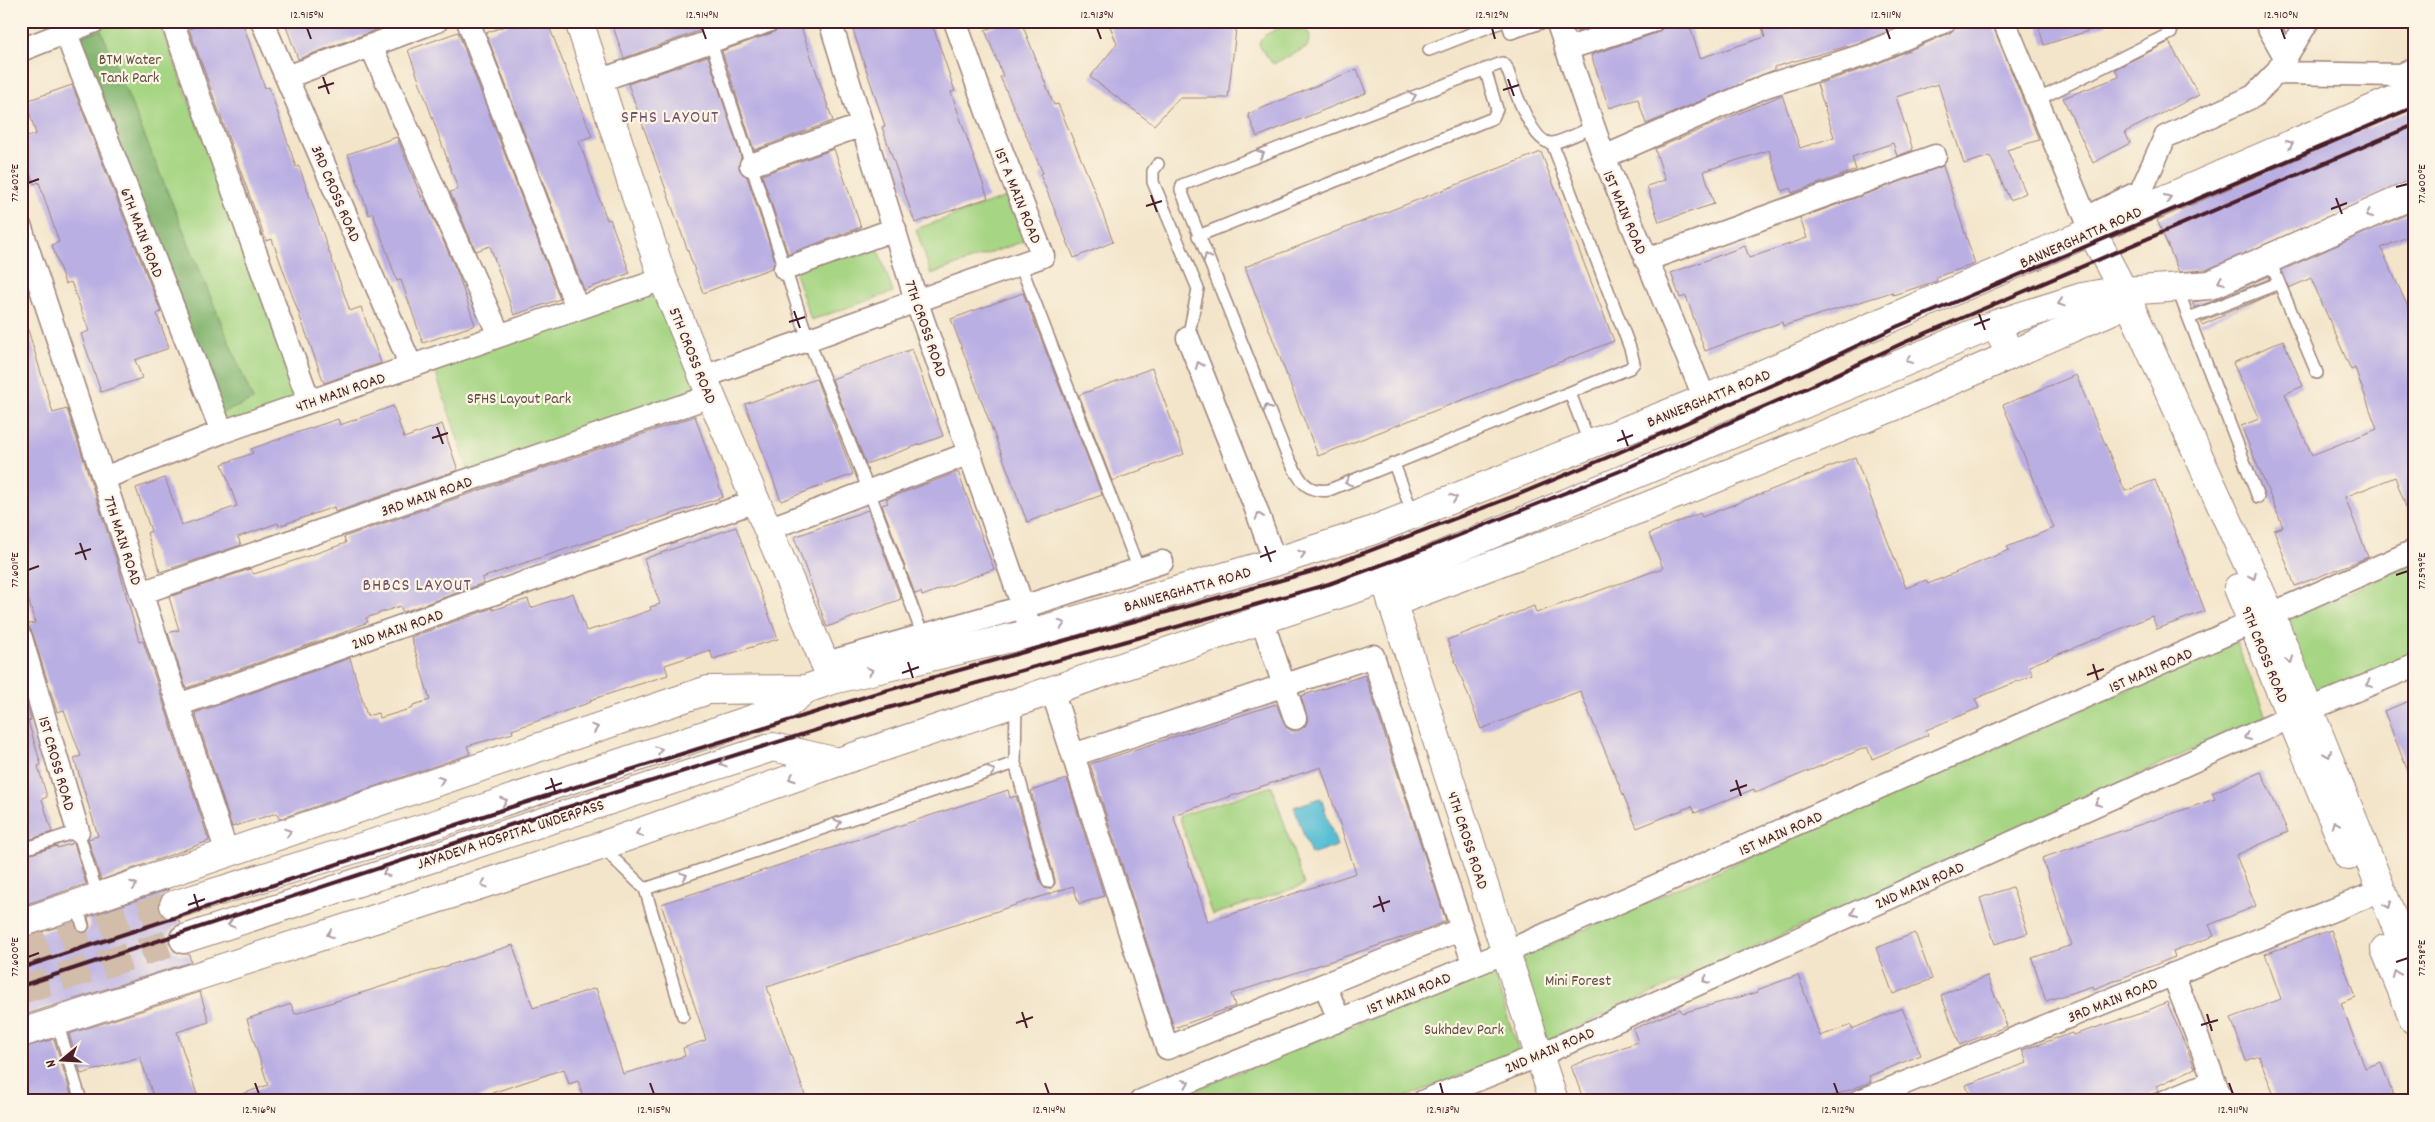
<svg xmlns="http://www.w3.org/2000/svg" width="2435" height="1122" viewBox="0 0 2435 1122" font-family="Dekko,sans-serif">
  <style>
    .green { fill: #a6d583; stroke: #787a57 }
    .forest { fill: #84b671; stroke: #676a4e }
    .water { fill: #57bed4; stroke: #506e80 }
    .building { fill: #baafe3; fill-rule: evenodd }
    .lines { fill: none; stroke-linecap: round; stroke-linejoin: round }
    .primary-tunnel { stroke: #d1bdaa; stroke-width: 28; stroke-dasharray: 28 14; stroke-linecap: butt }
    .lane-casing { stroke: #9e827a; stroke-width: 14 }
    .street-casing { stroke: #9e827a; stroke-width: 25 }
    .secondary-casing { stroke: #9e827a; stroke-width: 30 }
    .primary-casing { stroke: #9e827a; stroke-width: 30 }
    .highway-casing { stroke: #9e827a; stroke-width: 30 }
    .lane { stroke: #fff; stroke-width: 11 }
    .street { stroke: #fff; stroke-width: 22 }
    .secondary { stroke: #fff; stroke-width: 28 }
    .primary { stroke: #fff; stroke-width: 28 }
    .highway { stroke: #fff; stroke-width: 28 }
    .rail { stroke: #4a1f2b; stroke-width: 4 }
    .oneway { stroke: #ae9aa0 }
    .ticks { fill: none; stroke: #4a1f2b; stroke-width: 2 }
    .labels { text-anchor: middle; stroke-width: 4.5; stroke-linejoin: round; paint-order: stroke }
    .park-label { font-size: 16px; fill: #614c41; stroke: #fcf5e5 }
    .street-label { font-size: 16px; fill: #4a1f2b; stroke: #fcf5e5 }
    .neighbourhood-label { font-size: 18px; letter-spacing: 1px; fill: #71516b; stroke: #fcf5e5 }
    .neatline { fill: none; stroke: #4a1f2b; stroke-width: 2 }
    .ticks-label { font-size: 12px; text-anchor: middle; fill: #4a1f2b }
  </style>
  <rect width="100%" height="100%" fill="#fcf5e5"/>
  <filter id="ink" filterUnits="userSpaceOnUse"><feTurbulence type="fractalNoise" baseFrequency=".02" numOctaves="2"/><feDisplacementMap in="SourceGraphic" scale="10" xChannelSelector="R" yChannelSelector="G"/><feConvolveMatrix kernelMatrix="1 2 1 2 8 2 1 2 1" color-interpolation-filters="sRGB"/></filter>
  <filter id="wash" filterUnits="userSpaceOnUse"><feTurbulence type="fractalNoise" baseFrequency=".0096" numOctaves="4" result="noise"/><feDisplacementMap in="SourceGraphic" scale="20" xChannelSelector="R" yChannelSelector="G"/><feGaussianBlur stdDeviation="1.12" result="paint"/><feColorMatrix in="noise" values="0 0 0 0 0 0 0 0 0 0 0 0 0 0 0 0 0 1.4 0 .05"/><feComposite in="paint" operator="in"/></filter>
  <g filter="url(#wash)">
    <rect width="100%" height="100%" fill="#f3e5ca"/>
    <!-- green -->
    <path class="green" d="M113,21H159L301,402L222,429L70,36Z
      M1283,26L1308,32L1310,36L1307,47L1273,64L1260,47L1259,42L1265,35Z
      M1012,195L1027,240L931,274L916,229Z
      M875,241L893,292L811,320L794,270Z
      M658,292L699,392L469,472L434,368Z
      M2414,563V653L2310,698L2280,622Z
      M2236,642L2266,717L1546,1041L1520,958Z
      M1272,786L1304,885L1212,915L1179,816Z
      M1492,969L1519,1052L1396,1101H1168Z"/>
    <!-- forest -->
    <path class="forest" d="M101,30L253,400L220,414L75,38Z"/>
    <!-- water -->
    <path class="water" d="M1321,798L1337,846L1311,855L1294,807Z"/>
    <g id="blocks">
      <!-- building -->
      <path class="building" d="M210,21H242L265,88L269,87L296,167L299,166L350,311L361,307L381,363L324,383L272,239L266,241L189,29Z
        M284,21H394L395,23L298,59Z
        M518,21H547L592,136L579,141L607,220L610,219L630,273L584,290L486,33Z
        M611,21H697L699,31L624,58Z
        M781,21H799L833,121L754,150L722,51L772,33L778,29Z
        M850,21H931L955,91L951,92L988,198L915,223L882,127L885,126Z
        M1008,21H1021L1054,105L1058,104L1095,192L1113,242L1074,258L1040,174L1043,173L1000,77L1003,76L985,30Z
        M1108,21H1237L1228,98H1179L1154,125L1090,77L1117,44Z
        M1574,21H1609L1577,32Z
        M1665,21H1688L1700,58L1765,37L1760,21H1899L1901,26L1862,42L1774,67V70L1646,124L1638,99L1609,108L1591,55L1656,33L1662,29Z
        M1967,21H1991L2039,140L2007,150L2026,193L2010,200L1990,156L1964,164L1938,84L1896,97L1913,150L1897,156L1893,143L1852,157L1856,170L1792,193L1790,188L1782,191L1769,150L1704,171L1714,204L1659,222L1647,186L1665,180L1655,149L1782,95L1800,148L1834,137L1817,84L1872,66L1950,33L1957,24Z
        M2037,21H2106L2107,25L2044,45Z
        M458,32L560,299L514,315L490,246L476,251L450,192L458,189L408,50Z
        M2169,42L2199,95L2125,132L2130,143L2093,163L2063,98L2119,77L2115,69Z
        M708,56L741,157L739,169L747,177L775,261L772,268L703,293L628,84Z
        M1357,69L1366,93L1257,137L1248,114Z
        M72,85L161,312L157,314L169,348L135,360L142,378L101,392L81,334L89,331L71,282L65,284L52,245L59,242L39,182L34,184L21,148V139L36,134L26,101Z
        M2414,108V179L2206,270L2179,272L2157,220Z
        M397,137L423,201L425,200L458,274L475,325L423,343L401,280L397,281L373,213L369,215L348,154Z
        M834,149L861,227L788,254L762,175Z
        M1541,152L1614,341L1318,456L1245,267Z
        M1943,166L1975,264L1936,277L1937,281L1893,295L1892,292L1783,326L1782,322L1705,351L1686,296L1680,298L1671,273L1745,246L1749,258L1807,238L1800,218Z
        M2414,211V234L2381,248L2414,320V522L2412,523L2395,477L2345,497L2368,557L2295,586L2274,530L2283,527L2241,426L2259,419L2233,363L2283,340L2303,386L2285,394L2312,455L2377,429L2355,368L2351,370L2311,278L2289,288L2282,270Z
        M2268,276L2269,279L2195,308L2192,302L2216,299Z
        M1023,293L1102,495L1027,522L951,319Z
        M2275,293L2202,325L2200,322Z
        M26,323L53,413L67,409L118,565L139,642L143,641L209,841L101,880L88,839L98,836L74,758L81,756L64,710L57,712L33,634L30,628L22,625L35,623L21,574V324Z
        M912,349L943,436L866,464L832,379Z
        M1152,368L1184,454L1112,481L1079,395Z
        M2076,375L2125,491L2155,480L2205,611L2157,629L2152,616L2029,666L2033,675L1975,699L1979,708L1926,730L1928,735L1872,759L1867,747L1755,793L1754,789L1695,813L1692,806L1637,828L1580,691L1481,729L1447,640L1534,606L1536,613L1663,568L1649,534L1700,513L1702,517L1855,457L1906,588L1926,580L1928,584L2009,550L2007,547L2054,528L2003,405Z
        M816,379L853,474L781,501L745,404Z
        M393,406L404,438L442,424L458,470L335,512L334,507L279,526L278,523L238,537L241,545L160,572L147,533L151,531L136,488L165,478L182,525L237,506L222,464L253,453L251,449L296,433L338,419L340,425Z
        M695,416L723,497L515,566L482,578L484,583L403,612L400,606L366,618L368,622L342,633L186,688L168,633L179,630L169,597L250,569L254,574L314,554L346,543L344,537Z
        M958,472L994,569L922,596L921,592L915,594L882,505L888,503L886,499Z
        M868,510L901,599L827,627L794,537Z
        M736,527L778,639L713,659L710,650L665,665L668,675L590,700L591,702L512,730L513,733L467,746L470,754L279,819L277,813L232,827L195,713L350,658L367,716L378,713L380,718L413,708V705L430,700L411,637L493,608V610L528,599L531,608L573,593L586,631L608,625L651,610L650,607L660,604L644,559Z
        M1365,675L1446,921L1416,933L1231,994L1235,1006L1174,1028L1090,764L1276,704L1286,727L1292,731H1299L1305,726L1308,720L1301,696ZM1321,767L1356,873L1208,922L1173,815Z
        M21,685L31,720L28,721L41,765L38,766L47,797L42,799L52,832L21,842Z
        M2414,699V784H2413L2384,711Z
        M2261,772L2288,832L2236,855L2256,906L2209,925L2214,936L2173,951L2175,957L2094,989L2093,986L2046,1001L2032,958L2072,945L2042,858L2215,799L2212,793Z
        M1067,779L1104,896L1079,904L1073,886L767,987L807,1101H584L578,1081L569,1084L564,1069L468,1101H231V1098L268,1085L247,1019L291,1004L295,1014L513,945L533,1008L596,988L623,1074L685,1056L683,1048L706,1040L661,904L1008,790L1010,798L1016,796L1041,884L1046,889H1050L1055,884V880L1031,791Z
        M74,843L86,884L21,906V857L57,846V848Z
        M2012,887L2028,933L1995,944L1980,898Z
        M169,889L159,901V909L164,917L171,920H179L180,924L172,929L169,935V943L174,951L181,954H189L191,962L21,1016V938L74,922L78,931L86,933L90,927L88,917Z
        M2331,930L2355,997L2341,1003L2365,1068L2381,1062L2395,1101H2276L2259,1056L2246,1061L2231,1018L2281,999L2265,954Z
        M1915,933L1932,979L1893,994L1876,948Z
        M1798,975L1820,1036L1851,1025L1852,1029L1902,1008L1921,1055L1869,1076L1871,1082L1819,1101H1584L1571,1066L1638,1042L1633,1029L1680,1009L1682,1013L1758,992L1757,990Z
        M1987,976L2007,1026L1960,1045L1941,995Z
        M200,992L209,1022L177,1032L199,1101H155L140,1057L81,1074L69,1034Z
        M2167,1002L2195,1068L2157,1086L2159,1091L2155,1093L2132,1101H1972L1966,1085L2027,1063L2022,1050L2072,1033L2073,1035L2142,1013Z
        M54,1039L73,1101H21V1048Z"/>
    </g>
  </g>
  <g filter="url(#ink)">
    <use href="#blocks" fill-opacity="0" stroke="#9e827a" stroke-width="1"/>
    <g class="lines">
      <!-- primary-tunnel -->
      <path class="primary-tunnel" d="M21,953L174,905
        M21,990L184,939"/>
      <defs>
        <path id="lane" d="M704,21L808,339L869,491L923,636
          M1507,21L1511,33L1547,21
          M1429,50L1504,21
          M2037,100L2171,33
          M1552,143L1630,348L1634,363L1630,368L1329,490C1302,494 1297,473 1286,453L1181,190L1182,185L1502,63L1506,66C1512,82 1532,146 1553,143C1566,140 1581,132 1593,127
          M1158,164L1153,171V182L1198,289L1188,338
          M1198,236L1493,118L1497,109L1485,69
          M2269,259L2317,373
          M1020,264L1139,570
          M2177,288L2258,497
          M2189,318L2279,283
          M1570,393L1590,445
          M1394,464L1413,514
          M1015,763L1048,882
          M604,845L614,859L645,889L1015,763L1016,703
          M21,850L78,831L98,897
          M645,889L683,1016
          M76,904L83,926
          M57,1022L81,1101"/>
        <path id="street" d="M172,21L309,401
          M262,21L411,366
          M468,21L577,308
          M830,21L916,300L1032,633
          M1557,21L1604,157L1705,399
          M2004,21L2091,230
          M2265,21L2285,57
          M65,31L222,432
          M371,46L499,335
          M1566,49L1652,21
          M21,50L95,21
          M2276,73L2401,75L2414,69
          M287,77L437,21
          M598,81L768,21
          M1604,157L1766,86L1867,54L1945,21
          M751,165L862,125
          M2086,218L2141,191L2165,137L2254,96L2276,73L2308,21
          M21,228L227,853
          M1646,260L1935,156
          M785,269L895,229
          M1188,338L1255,506L1275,562
          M703,377L1043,256L993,129L955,21
          M104,478L222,432L663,279
          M768,529L970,453
          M141,593L711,396
          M1262,620L1295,718
          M21,638L78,831
          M826,663L1023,607L1162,562
          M1052,690L1073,755
          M178,705L756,501
          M1462,929L1167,1048L1073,755L1373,656L1462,929L1474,965
          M2173,974L2222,1101
          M1325,985L1339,1020
          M1141,1101L1506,952L2414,551
          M1424,1101L1540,1055L2291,717L2414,666
          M1860,1101L2365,897
          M2166,1101L2214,1081"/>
        <path id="secondary" d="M579,21L663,279L711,396L832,680
          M2092,232L2124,292L2271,615L2414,971
          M1387,586L1554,1101
          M2238,588L2348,856
          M1392,603L1645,507L1895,406L2117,308
          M2385,949L2414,1020"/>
        <path id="primary" d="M174,905L436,824L780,710L806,689
          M21,923L708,690L806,689
          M184,939L773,747L838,762
          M21,1033L604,845L838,762"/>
        <path id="highway" d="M1996,324L2010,355
          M806,689L832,680L1032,633L1275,562L1371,531L1705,399L2414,91
          M838,762L1384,579L1996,324L2082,297L2110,292L2210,285L2414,194"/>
      </defs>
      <!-- lane casing -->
      <use href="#lane" class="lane-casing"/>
      <!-- street casing -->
      <use href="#street" class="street-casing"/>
      <!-- secondary casing -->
      <use href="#secondary" class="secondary-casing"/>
      <!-- primary casing -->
      <use href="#primary" class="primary-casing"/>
      <!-- highway casing -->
      <use href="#highway" class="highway-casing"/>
      <!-- lane -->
      <use href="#lane" class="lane"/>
      <!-- street -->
      <use href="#street" class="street"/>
      <!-- secondary -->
      <use href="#secondary" class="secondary"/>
      <!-- primary -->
      <use href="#primary" class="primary"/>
      <!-- highway -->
      <use href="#highway" class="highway"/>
      <!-- rail -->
      <path class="rail" d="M21,968L508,808L874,694L1324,568L1517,495L1613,455L1802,372L1896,327L2414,107
        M21,986L513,824L881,710L1329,584L1427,548L1620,471L1809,387L1903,343L2414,125"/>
    </g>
    <!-- one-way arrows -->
    <defs><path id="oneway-chevron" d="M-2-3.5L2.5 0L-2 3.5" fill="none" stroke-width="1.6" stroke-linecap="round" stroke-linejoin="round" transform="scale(1.25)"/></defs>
    <g class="oneway">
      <use href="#oneway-chevron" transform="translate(1413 96) rotate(-21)"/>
      <use href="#oneway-chevron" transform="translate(2290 144) rotate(-23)"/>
      <use href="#oneway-chevron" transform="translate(1261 154) rotate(-21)"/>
      <use href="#oneway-chevron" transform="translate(2168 198) rotate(-24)"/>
      <use href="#oneway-chevron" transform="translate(2369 214) rotate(156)"/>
      <use href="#oneway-chevron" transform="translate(1207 257) rotate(-112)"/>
      <use href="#oneway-chevron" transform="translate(2221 281) rotate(156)"/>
      <use href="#oneway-chevron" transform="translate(2061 303) rotate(162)"/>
      <use href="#oneway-chevron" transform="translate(1909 360) rotate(157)"/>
      <use href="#oneway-chevron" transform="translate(1199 365) rotate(-112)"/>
      <use href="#oneway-chevron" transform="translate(1267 408) rotate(-112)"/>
      <use href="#oneway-chevron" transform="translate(1348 482) rotate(158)"/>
      <use href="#oneway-chevron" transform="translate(1454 498) rotate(-21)"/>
      <use href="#oneway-chevron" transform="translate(1259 516) rotate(-109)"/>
      <use href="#oneway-chevron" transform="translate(1302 554) rotate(-18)"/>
      <use href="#oneway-chevron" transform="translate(2253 576) rotate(65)"/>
      <use href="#oneway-chevron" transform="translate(1062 624) rotate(-16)"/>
      <use href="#oneway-chevron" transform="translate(2290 660) rotate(68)"/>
      <use href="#oneway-chevron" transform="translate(870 671) rotate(-13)"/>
      <use href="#oneway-chevron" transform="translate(2369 684) rotate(158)"/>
      <use href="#oneway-chevron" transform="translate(595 728) rotate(-19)"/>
      <use href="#oneway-chevron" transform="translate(2247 737) rotate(156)"/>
      <use href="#oneway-chevron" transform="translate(659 750) rotate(-18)"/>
      <use href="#oneway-chevron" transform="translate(2328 754) rotate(68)"/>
      <use href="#oneway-chevron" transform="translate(723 763) rotate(162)"/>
      <use href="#oneway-chevron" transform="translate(992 771) rotate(-19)"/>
      <use href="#oneway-chevron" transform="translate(792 778) rotate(160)"/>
      <use href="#oneway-chevron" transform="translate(441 780) rotate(-19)"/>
      <use href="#oneway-chevron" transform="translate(504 801) rotate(-18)"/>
      <use href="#oneway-chevron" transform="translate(2098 803) rotate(156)"/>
      <use href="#oneway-chevron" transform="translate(838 823) rotate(-19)"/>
      <use href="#oneway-chevron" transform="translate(2335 824) rotate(-112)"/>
      <use href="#oneway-chevron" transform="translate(288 832) rotate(-19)"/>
      <use href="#oneway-chevron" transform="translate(639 833) rotate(160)"/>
      <use href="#oneway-chevron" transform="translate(386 873) rotate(162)"/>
      <use href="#oneway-chevron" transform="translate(684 876) rotate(-19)"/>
      <use href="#oneway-chevron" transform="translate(484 884) rotate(162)"/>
      <use href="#oneway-chevron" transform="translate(134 885) rotate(-19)"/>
      <use href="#oneway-chevron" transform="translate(2388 905) rotate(68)"/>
      <use href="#oneway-chevron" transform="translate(1854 913) rotate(156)"/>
      <use href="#oneway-chevron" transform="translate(231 924) rotate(162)"/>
      <use href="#oneway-chevron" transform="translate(330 934) rotate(162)"/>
      <use href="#oneway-chevron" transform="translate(2396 974) rotate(-112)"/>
      <use href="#oneway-chevron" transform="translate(1706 980) rotate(156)"/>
      <use href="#oneway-chevron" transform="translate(1186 1083) rotate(-22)"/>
    </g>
  </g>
  <!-- ticks -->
  <path class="ticks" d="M307,28L311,39M702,28L706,39M1097,28L1101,39M1492,28L1495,39M1886,28L1890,39M2281,28L2285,39M323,77L329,94M1508,79L1514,96M318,88L334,83M1503,90L1519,85M28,183L39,179M2396,187L2408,184M1151,195L1157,212M2336,198L2342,214M1146,206L1162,201M2331,209L2347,203M794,311L800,328M1979,314L1985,330M789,322L805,317M1974,325L1990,319M437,427L443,444M1622,430L1628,446M432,438L448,433M1617,441L1633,435M80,543L86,560M1265,546L1271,562M75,554L91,549M1260,557L1276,551M28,570L39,566M2396,575L2408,571M908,662L913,678M2093,664L2098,680M902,673L919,667M2087,675L2104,669M551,778L556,794M1736,780L1741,796M545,789L562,783M1730,791L1747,785M194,894L199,910M1379,896L1384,912M188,905L205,899M1373,907L1390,901M28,957L39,953M2396,962L2408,958M1022,1012L1027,1028M2207,1014L2212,1031M1016,1023L1033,1017M2201,1025L2218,1020M255,1083L259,1094M650,1083L654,1094M1045,1083L1049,1094M1440,1083L1443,1094M1834,1083L1838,1094M2229,1083L2233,1094"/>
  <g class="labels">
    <!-- park labels -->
    <g class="park-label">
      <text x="130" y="64">BTM Water<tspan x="130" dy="18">Tank Park</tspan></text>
      <text x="519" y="403">SFHS Layout Park</text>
      <text x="1578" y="985">Mini Forest</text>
      <text x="1464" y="1034">Sukhdev Park</text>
    </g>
    <!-- street labels -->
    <g class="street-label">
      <text transform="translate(337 193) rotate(67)" y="6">3RD CROSS ROAD</text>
      <text transform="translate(1019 195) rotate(68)" y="6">1ST A MAIN ROAD</text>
      <text transform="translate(1626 212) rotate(67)" y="6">1ST MAIN ROAD</text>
      <text transform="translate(143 232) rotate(69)" y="6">6TH MAIN ROAD</text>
      <text transform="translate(2080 236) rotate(-24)" y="6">BANNERGHATTA ROAD</text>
      <text transform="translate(927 328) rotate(71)" y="6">7TH CROSS ROAD</text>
      <text transform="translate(694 355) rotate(68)" y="6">5TH CROSS ROAD</text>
      <text transform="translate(340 391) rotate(-19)" y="6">4TH MAIN ROAD</text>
      <text transform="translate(1708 397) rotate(-22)" y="6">BANNERGHATTA ROAD</text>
      <text transform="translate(426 495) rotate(-19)" y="6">3RD MAIN ROAD</text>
      <text transform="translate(124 540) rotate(72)" y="6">7TH MAIN ROAD</text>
      <text transform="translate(1187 588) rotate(-16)" y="6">BANNERGHATTA ROAD</text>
      <text transform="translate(397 628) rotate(-19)" y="6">2ND MAIN ROAD</text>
      <text transform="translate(2266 654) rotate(68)" y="6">9TH CROSS ROAD</text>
      <text transform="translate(2150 669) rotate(-24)" y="6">1ST MAIN ROAD</text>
      <text transform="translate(58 763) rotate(74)" y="6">1ST CROSS ROAD</text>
      <text transform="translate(1780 832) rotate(-24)" y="6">1ST MAIN ROAD</text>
      <text transform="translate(510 833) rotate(-18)" y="6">JAYADEVA HOSPITAL UNDERPASS</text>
      <text transform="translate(1469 840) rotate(72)" y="6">4TH CROSS ROAD</text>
      <text transform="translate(1919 884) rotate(-24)" y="6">2ND MAIN ROAD</text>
      <text transform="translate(1408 992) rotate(-22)" y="6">1ST MAIN ROAD</text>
      <text transform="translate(2112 999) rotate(-22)" y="6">3RD MAIN ROAD</text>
      <text transform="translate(1549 1049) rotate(-23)" y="6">2ND MAIN ROAD</text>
    </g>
    <!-- neighbourhood labels -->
    <g class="neighbourhood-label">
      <text x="670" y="122">SFHS LAYOUT</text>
      <text x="417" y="590">BHBCS LAYOUT</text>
    </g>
  </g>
  <!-- margin -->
  <rect width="2435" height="1122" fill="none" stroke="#fcf5e5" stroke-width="55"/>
  <!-- north arrow -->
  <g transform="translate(62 1060) rotate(252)" stroke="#fcf5e5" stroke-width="4" paint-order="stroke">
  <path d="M0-4L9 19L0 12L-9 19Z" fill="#4a1f2b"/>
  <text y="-8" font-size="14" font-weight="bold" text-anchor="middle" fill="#4a1f2b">N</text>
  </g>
  <rect x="28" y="28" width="2380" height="1066" class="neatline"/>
  <g class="ticks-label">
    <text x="307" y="18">12.915°N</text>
    <text x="702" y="18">12.914°N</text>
    <text x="1097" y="18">12.913°N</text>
    <text x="1492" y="18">12.912°N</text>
    <text x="1886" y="18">12.911°N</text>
    <text x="2281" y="18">12.910°N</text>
    <text transform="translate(14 183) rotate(-90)" y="4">77.602°E</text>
    <text transform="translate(2421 184) rotate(-90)" y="4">77.600°E</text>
    <text transform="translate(14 570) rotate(-90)" y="4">77.601°E</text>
    <text transform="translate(2421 571) rotate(-90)" y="4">77.599°E</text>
    <text transform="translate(14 957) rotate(-90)" y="4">77.600°E</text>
    <text transform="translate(2421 958) rotate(-90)" y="4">77.598°E</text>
    <text x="259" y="1113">12.916°N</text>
    <text x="654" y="1113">12.915°N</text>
    <text x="1049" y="1113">12.914°N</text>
    <text x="1443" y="1113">12.913°N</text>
    <text x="1838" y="1113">12.912°N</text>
    <text x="2233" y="1113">12.911°N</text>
  </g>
</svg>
